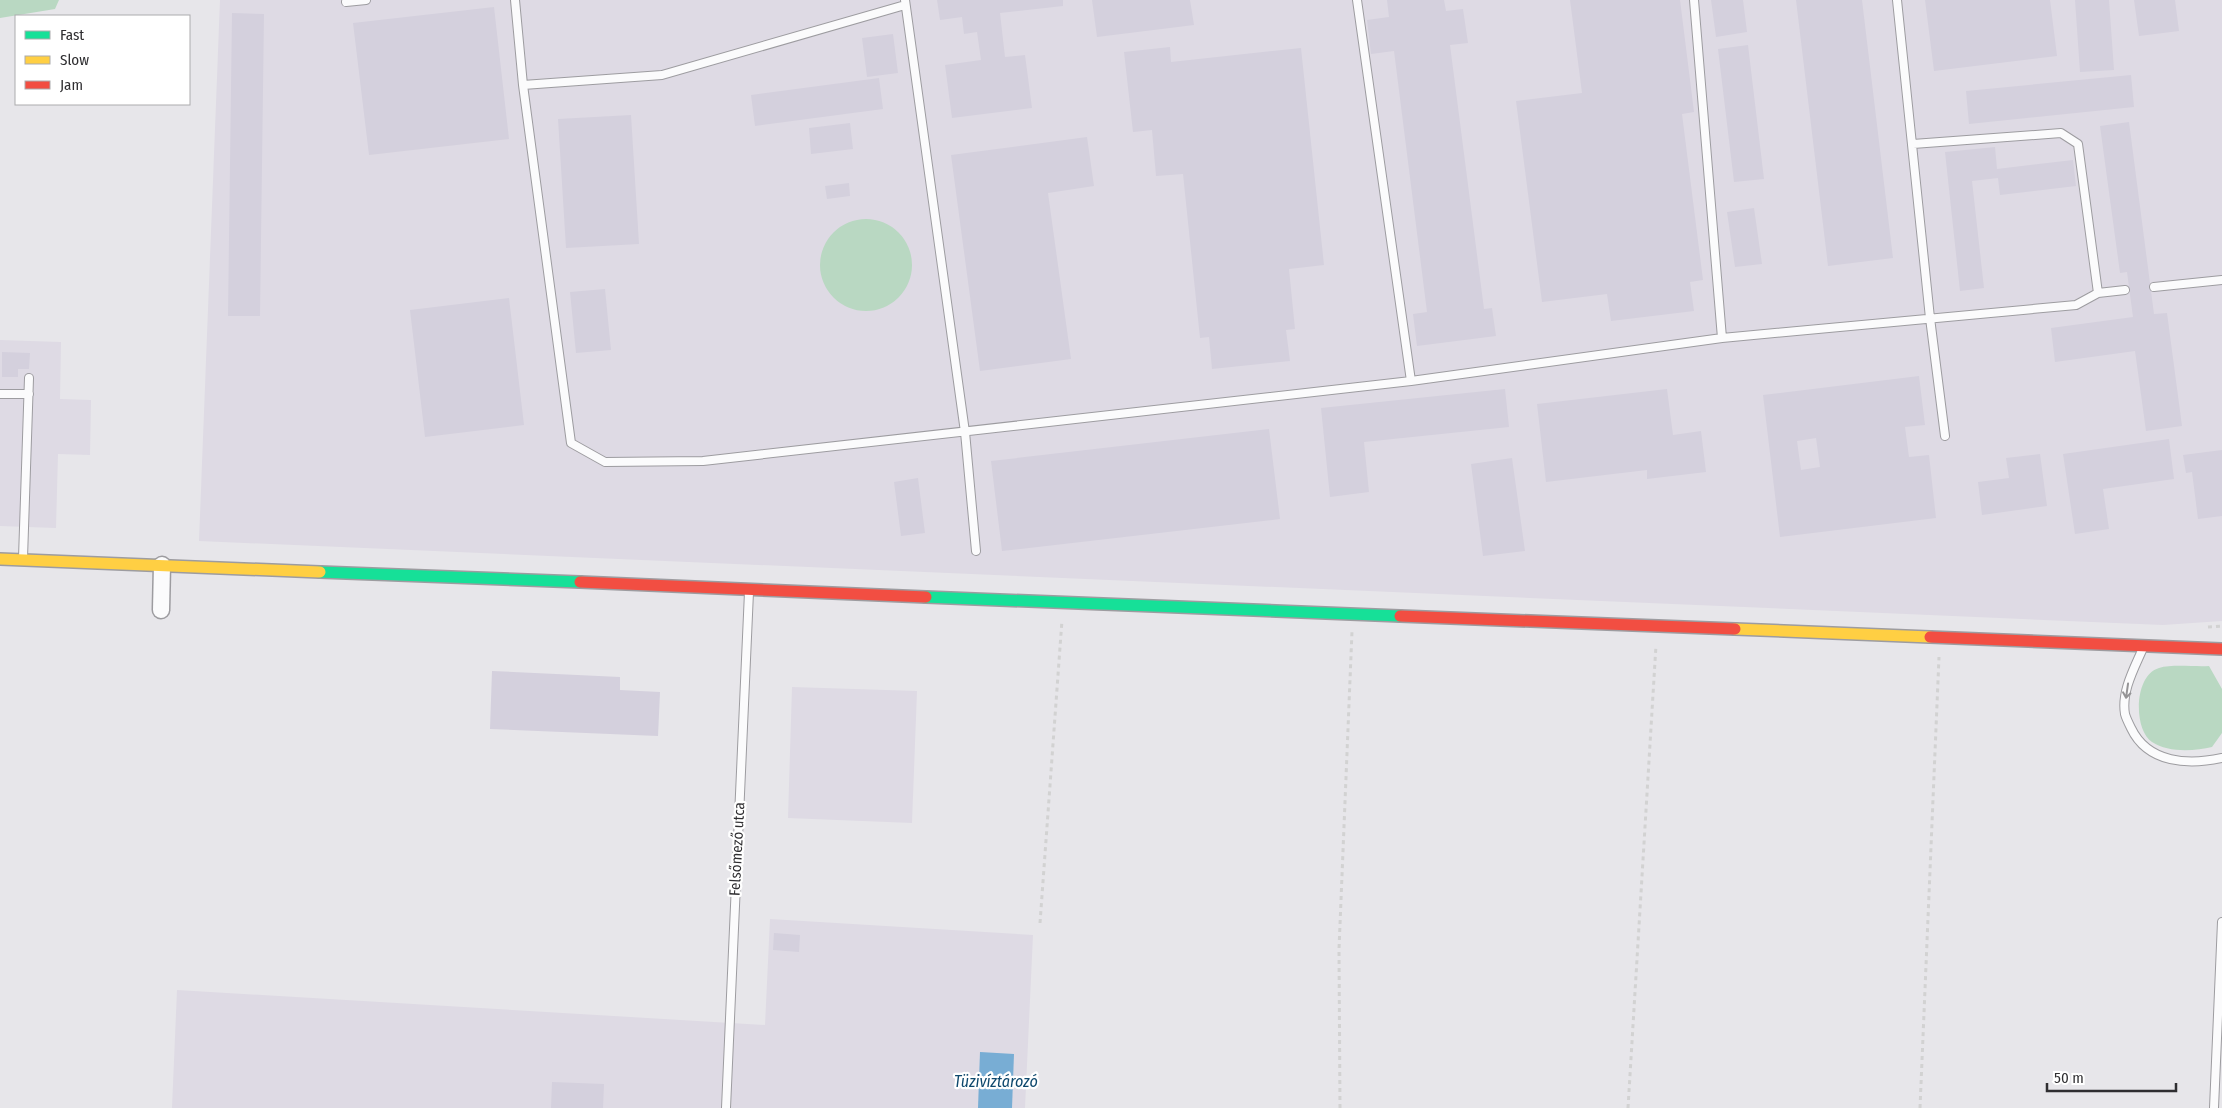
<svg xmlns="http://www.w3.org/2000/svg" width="2222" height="1108" viewBox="0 0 2222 1108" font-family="'Fira Sans Condensed',sans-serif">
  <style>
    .built { fill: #dedae4 }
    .green { fill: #b9d8c2 }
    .water { fill: #78add4 }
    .building { fill: #d4d0dd; fill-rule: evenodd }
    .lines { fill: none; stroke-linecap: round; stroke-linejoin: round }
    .lane-casing { stroke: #9d9ca0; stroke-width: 10 }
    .street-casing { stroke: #9d9ca0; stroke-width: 19 }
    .fast-casing { stroke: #9d9ca0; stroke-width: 14 }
    .slow-casing { stroke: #9d9ca0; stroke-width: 14 }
    .jam-casing { stroke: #9d9ca0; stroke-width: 14 }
    .path { stroke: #d2d2d2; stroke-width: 3; stroke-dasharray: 4 4; stroke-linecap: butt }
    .lane { stroke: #fbfbfc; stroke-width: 8 }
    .street { stroke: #fbfbfc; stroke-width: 16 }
    .fast { stroke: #16e098; stroke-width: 11 }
    .slow { stroke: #ffcf43; stroke-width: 11 }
    .jam { stroke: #f24e42; stroke-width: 11 }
    .oneway { stroke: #959496 }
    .labels { text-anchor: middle; stroke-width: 4.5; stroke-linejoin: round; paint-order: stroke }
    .street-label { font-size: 15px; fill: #2f2e31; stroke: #fff }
    .water-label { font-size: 16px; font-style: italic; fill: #0e486d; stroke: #fff }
  </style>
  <rect width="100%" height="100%" fill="#e7e6ea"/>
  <!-- built -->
  <path class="built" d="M220,0H2222V621L2163,625L199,541Z
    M0,340L61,342L60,399L91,400L90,455L58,454L56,528L0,526Z
    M792,687L917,691L912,823L788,818Z
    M770,919L1033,935L1025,1108H172L177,990L765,1025Z"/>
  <!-- green -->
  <path class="green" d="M0,0H59L55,9L0,18Z
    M820 265a46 46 0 1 1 92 0a46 46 0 1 1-92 0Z
    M2209,666L2222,689V733L2212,747C2195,751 2168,753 2152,742C2133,729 2134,675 2159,668C2172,664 2195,667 2209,666Z"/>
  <!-- water -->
  <path class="water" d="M980,1052L1014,1054L1012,1108H978Z"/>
  <!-- building -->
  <path class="building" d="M937,0H1063V6L1000,13L1005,57L1025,55L1032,108L952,118L945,65L981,60L977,32L964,34L962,17L940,20Z
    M1092,0H1190L1194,25L1097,37Z
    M1387,0H1444L1446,11L1463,9L1468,43L1450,45L1484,309L1492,308L1496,336L1417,346L1413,314L1427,312L1394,51L1371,54L1367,20L1389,17Z
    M1570,0H1680L1694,112L1682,114L1703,280L1690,282L1694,311L1611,321L1607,294L1542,302L1516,101L1582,93Z
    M1711,0H1743L1747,32L1716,37Z
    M1796,0H1862L1893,258L1828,266Z
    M1925,0H2050L2057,56L1934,71Z
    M2075,0H2109L2114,70L2080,72Z
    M2134,0H2175L2179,31L2139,36Z
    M494,7L509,139L369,155L353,23Z
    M232,13L264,14L260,316H228Z
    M893,34L898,73L867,77L862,38Z
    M1748,45L1764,179L1734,182L1718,49Z
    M1170,47L1171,62L1301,48L1324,265L1289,269L1295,329L1286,330L1290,361L1212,369L1209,337L1200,338L1183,174L1156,176L1152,130L1133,132L1124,52Z
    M2131,75L2134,107L1969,124L1966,91Z
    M879,78L883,109L755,126L751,95Z
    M631,115L639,244L566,248L558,119Z
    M2129,122L2154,314L2167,313L2182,426L2146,431L2135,351L2055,362L2051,328L2133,317L2127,272L2120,273L2100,126Z
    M850,123L853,149L811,154L809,128Z
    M1087,137L1094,186L1048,193L1071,359L980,371L951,155Z
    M1995,147L1997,169L2073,160L2076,186L2000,195L1998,178L1972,181L1984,288L1960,291L1945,152Z
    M849,183L850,196L827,199L825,186Z
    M1754,208L1762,264L1735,267L1727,212Z
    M605,289L611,350L576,353L570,292Z
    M509,298L524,425L425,437L410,310Z
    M2,352L30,353L29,369H18V377H2Z
    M1919,376L1925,425L1905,427L1909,457L1929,455L1936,518L1780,537L1763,395ZM1816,438L1820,467L1801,470L1797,441Z
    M1505,389L1509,427L1364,442L1369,492L1330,497L1321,408Z
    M1667,389L1673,435L1701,431L1706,472L1647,479V470L1546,482L1537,404Z
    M1269,429L1280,519L1002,551L991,461Z
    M2169,439L2174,479L2103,489L2109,529L2075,534L2063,454Z
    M2222,450V516L2198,519L2192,472L2186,473L2183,455Z
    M2040,454L2047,506L1982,515L1978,482L2009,478L2006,458Z
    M1512,458L1525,551L1483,556L1471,464Z
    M918,478L925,533L901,536L894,482Z
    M492,671L620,677V690L660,692L658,736L490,729Z
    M774,933L800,935L799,952L773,950Z
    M552,1082L604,1084L603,1108H551Z"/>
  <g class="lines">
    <defs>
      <path id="lane" d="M515,0L523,85L571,443L605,462L703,461L1411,381L1722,338L2076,305L2098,293L2078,144L2061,133L1913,144
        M905,0L965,432L976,551
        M1357,0L1411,381
        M1694,0L1722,338
        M1897,0L1930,318L1945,436
        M346,2L366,0
        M523,85L662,75L905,5
        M2154,287L2222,280
        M2098,293L2125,290
        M0,394H29
        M23,558L29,378
        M2143,648C2135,667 2121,691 2125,714C2126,718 2129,724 2131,728C2148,764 2189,765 2222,758
        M726,1108L749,592
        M2214,1108L2222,922"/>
      <path id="street" d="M161,610L162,565"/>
      <path id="fast" d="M320,572L580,582
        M926,597L1400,616"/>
      <path id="slow" d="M0,559L320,572
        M1735,629L1930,637"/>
      <path id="jam" d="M580,582L926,597
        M1400,616L1735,629
        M1930,637L2222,649"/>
    </defs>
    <!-- lane casing -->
    <use href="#lane" class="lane-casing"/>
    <!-- street casing -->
    <use href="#street" class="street-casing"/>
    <!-- fast casing -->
    <use href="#fast" class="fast-casing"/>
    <!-- slow casing -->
    <use href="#slow" class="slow-casing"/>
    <!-- jam casing -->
    <use href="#jam" class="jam-casing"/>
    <!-- path -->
    <path class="path" d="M2208,627L2222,626
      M1040,923L1062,620
      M1340,1108L1339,949L1352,631
      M1628,1108L1656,645
      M1920,1108L1939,657"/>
    <!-- lane -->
    <use href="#lane" class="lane"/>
    <!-- street -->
    <use href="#street" class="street"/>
    <!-- fast -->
    <use href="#fast" class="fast"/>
    <!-- slow -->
    <use href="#slow" class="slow"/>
    <!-- jam -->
    <use href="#jam" class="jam"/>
  </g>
  <!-- one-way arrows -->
  <defs><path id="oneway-shaft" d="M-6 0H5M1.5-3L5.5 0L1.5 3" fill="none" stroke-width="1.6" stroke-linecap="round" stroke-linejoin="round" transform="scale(1.25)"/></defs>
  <use class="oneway" href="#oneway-shaft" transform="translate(2127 691) rotate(98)"/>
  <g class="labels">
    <!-- street labels -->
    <g class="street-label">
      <text transform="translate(737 849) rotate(-87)" y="5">Felsőmező utca</text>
    </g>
    <!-- water labels -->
    <g class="water-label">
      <text x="996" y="1087">Tüzivíztározó</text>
    </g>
  </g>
  <!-- legend -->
  <rect x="15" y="15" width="175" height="90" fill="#ffffff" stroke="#acabad"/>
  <rect x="25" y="31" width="25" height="8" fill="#16e098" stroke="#acabad"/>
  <text x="60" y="40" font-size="15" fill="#2f2e31">Fast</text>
  <rect x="25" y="56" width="25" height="8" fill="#ffcf43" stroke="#acabad"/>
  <text x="60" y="65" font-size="15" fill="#2f2e31">Slow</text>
  <rect x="25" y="81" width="25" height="8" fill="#f24e42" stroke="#acabad"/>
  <text x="60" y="90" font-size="15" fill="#2f2e31">Jam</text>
  <!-- scale -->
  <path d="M2047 1083v8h129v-8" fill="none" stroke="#2f2e31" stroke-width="2.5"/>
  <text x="2054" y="1083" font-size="15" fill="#2f2e31" stroke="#ffffff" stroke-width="4" paint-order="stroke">50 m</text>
</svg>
